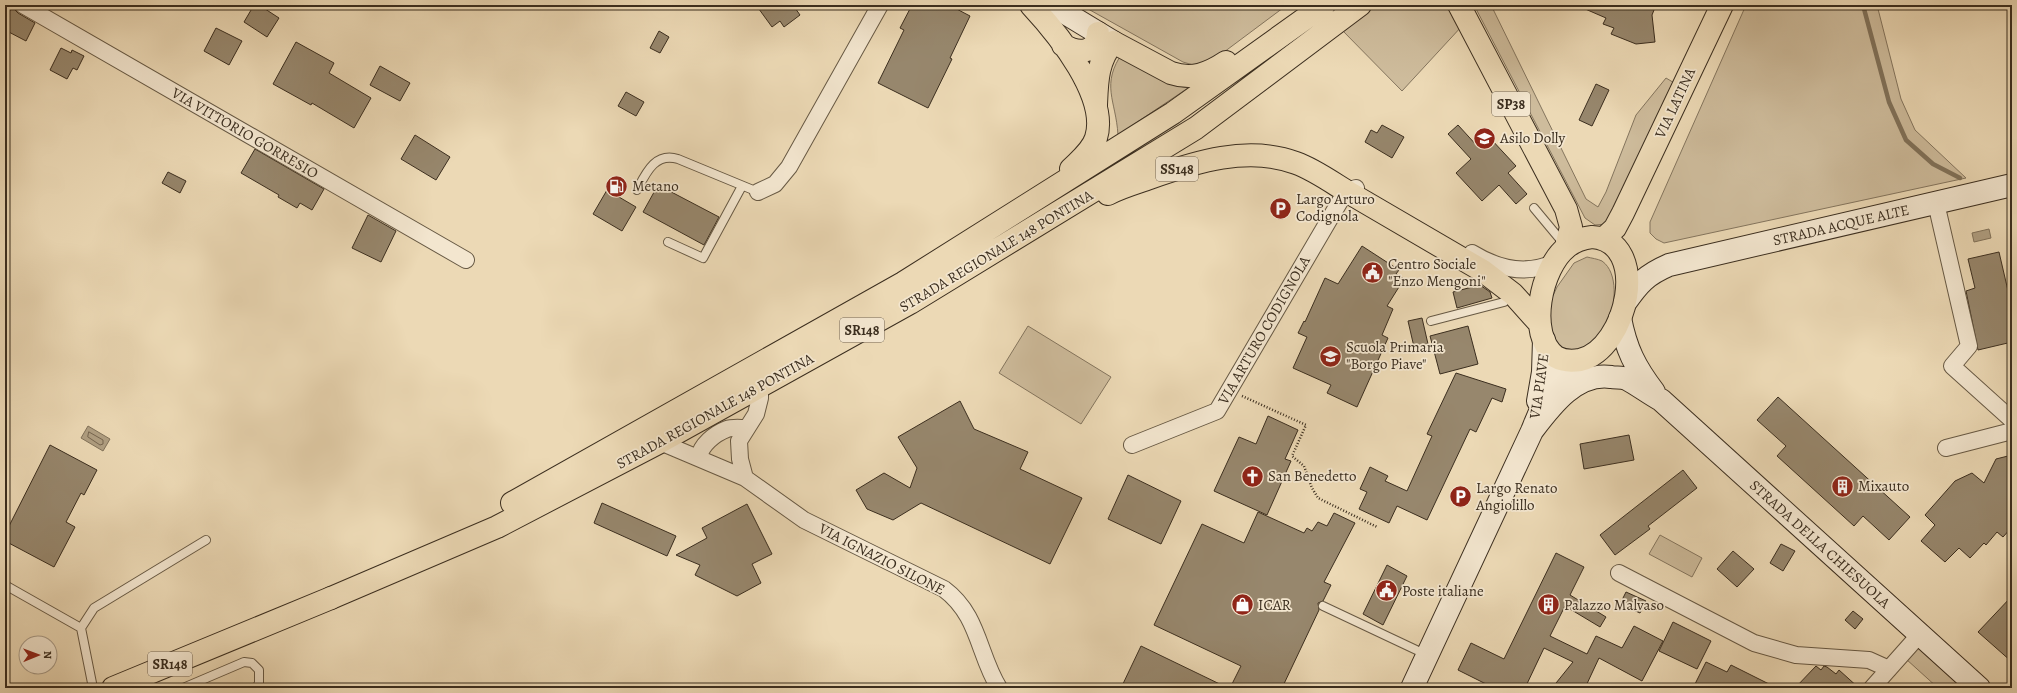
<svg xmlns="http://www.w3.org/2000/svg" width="2017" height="693" viewBox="0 0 2017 693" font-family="Alegreya,serif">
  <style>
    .green { fill: #cebc9c; stroke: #84755e }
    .water { fill: #b09f82; stroke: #81725a }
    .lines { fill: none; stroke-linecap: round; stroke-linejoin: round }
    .shore { stroke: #766650; stroke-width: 1 }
    .stream { stroke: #81725a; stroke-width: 4.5 }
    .building { fill: #97876d; stroke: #3b2e1f }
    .lane-casing { stroke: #675944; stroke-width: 10 }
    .street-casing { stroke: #675944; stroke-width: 18 }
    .secondary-casing { stroke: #3b2e1f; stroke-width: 24 }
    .primary-casing { stroke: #3b2e1f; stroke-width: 24 }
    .highway-casing { stroke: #3b2e1f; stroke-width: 24 }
    .path { stroke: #3b2e1f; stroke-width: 2.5; stroke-dasharray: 1 2; stroke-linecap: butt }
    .lane { stroke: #f3e6cf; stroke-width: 8 }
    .street { stroke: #f3e6cf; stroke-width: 16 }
    .secondary { stroke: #f3e6cf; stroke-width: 22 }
    .primary { stroke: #ecd9b5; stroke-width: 22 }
    .highway { stroke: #ecd9b5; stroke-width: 22 }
    .labels { text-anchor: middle; stroke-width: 3.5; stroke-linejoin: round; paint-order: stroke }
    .shield { fill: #f3e6cf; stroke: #726554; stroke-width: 1 }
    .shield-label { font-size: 14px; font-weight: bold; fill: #3b2e1f }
    .street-label { font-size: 15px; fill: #3b2e1f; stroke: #f3e6cf }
    .poi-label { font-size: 15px; fill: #3b2e1f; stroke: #f3e6cf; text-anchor: start }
  </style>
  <rect width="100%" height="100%" fill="#ecd9b5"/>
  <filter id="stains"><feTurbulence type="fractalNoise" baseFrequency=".005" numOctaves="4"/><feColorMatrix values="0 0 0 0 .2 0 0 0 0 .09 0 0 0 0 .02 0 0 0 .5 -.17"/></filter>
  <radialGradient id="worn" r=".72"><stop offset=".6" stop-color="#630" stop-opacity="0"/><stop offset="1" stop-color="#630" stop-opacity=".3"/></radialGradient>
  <!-- green -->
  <path class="green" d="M1081,5H1287L1216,58L1200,67L1183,62Z
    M1371,5H1450L1462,26L1402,91L1341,29Z
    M1474,5H1491L1586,199L1598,207L1606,192L1636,115L1666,78L1676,84L1607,224L1595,225L1585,218Z
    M1746,5H1877L1901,99L1915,130L1966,178L1664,243L1656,239L1650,233V222Z
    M1123,52L1179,86L1188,88L1118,135C1116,100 1100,85 1123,52Z
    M1587,257C1591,258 1598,259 1602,261C1619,273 1615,305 1609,322C1605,331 1594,341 1588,349L1563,351L1552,342L1549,315L1551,300L1557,287L1574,263Z
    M1028,326L1111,377L1081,424L999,373Z
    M1660,535L1702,558L1692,577L1649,554Z
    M1918,647L1962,688H1938L1906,659Z"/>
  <!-- water -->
  <path class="water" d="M1989,229L1991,238L1974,242L1972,233Z
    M88,426L110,439L103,451L81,438Z"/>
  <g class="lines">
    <!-- shore -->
    <path class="shore" d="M89,432L103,440V444L100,445L88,437Z"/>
    <!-- stream -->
    <path class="stream" d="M1863,5L1889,102L1906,140L1933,164L1960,178"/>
  </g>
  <!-- building -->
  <path class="building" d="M254,5H259L279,18L267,37L244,22Z
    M756,5H793L800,15L784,27L780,21L772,27Z
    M912,5H949L970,16L950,58L952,59L928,108L878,83L904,30L900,28Z
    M1576,5H1656L1652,15L1655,42L1636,44L1611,34L1614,28L1603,24L1606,18Z
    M12,7L18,13L35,23L26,41L5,30V20Z
    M216,28L242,41L229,65L204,51Z
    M659,31L669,37L660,53L650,48Z
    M296,42L334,63L329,73L371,98L354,128L312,103L311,105L273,84Z
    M61,48L71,53L72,50L84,56L77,70L73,68L67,79L50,70Z
    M380,66L410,83L400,101L370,85Z
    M1596,84L1609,90L1592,126L1579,120Z
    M626,92L644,102L636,116L618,106Z
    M1382,125L1404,137L1392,158L1365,142L1371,130L1377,133Z
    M1458,125L1479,148L1490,138L1516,166L1508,173L1527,194L1516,204L1499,185L1482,201L1456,173L1471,159L1448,134Z
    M415,135L450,157L436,180L401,159Z
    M255,149L324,189L312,210L300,203L297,208L278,197L279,195L241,173Z
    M168,172L186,181L180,193L162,183Z
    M658,185L719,217L704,245L643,212Z
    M607,190L636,207L622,231L593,214Z
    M368,215L396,231L381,262L352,248Z
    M1362,246L1399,270L1396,274L1404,279L1387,306L1393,309L1382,335L1388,338L1357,407L1327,393L1331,385L1293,368L1307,337L1298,333L1304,321L1305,322L1325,278L1338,284Z
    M1999,252L2012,308V342L1978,350L1966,291L1975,288L1968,259Z
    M1480,285L1490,292L1492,298L1457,308L1453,292Z
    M1422,318L1428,344L1414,347L1408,321Z
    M1468,326L1478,364L1440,374L1430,336Z
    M1456,373L1506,389L1502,402L1492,398L1476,432L1470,429L1427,520L1397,506L1389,523L1359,509L1367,492L1360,489L1370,467L1388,476L1385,481L1407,491L1432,436L1427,434Z
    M1778,397L1910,517L1889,540L1863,516L1854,526L1777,456L1786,446L1757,420Z
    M960,401L974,429L1028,452L1020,469L1082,498L1050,564L921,503L893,520L867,509L856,490L884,473L910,488L917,468L898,437Z
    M1268,416L1298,430L1285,459L1291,461L1267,515L1214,491L1239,437L1256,444Z
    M1629,435L1634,460L1584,469L1580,444Z
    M50,445L97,470L84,495L81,493L66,522L75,527L54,567L5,541V534Z
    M2012,455V527L2003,537L1997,532L1986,545L1984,543L1970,558L1959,548L1945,562L1921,541L1935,525L1925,515L1955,481L1972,473L1984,483L1996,459Z
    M1683,470L1697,488L1648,526L1650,529L1615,555L1600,535Z
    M1128,475L1181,501L1161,544L1108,519Z
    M602,503L676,536L667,556L594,523Z
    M747,504L772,554L752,564L761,583L737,596L695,575L700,565L676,555L707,538L702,528Z
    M1258,512L1304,533L1307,528L1312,531L1318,522L1327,526L1334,513L1355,523L1324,582L1331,585L1323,601L1318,603L1319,610L1282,688H1230L1241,666L1154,625L1202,524L1244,543Z
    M1781,544L1795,551L1783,571L1770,563Z
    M1733,551L1754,569L1737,587L1717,569Z
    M1556,553L1584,567L1570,595L1606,617L1600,627L1565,606L1550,636L1587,654L1596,636L1622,648L1634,626L1663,641L1642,681L1599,658L1585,688H1552L1573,662L1544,648L1525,688H1494L1458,670L1471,643L1504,659Z
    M1387,565L1407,576L1383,625L1363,614Z
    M1626,592L1646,601L1640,613L1620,604Z
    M2012,596V662L1978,632Z
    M1853,611L1863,619L1855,629L1845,620Z
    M1673,622L1711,641L1697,669L1659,651Z
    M1141,646L1228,688H1121Z
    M1706,662L1727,672L1731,665L1777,688H1704L1695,684Z
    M1816,666L1821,670L1824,666L1827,667L1836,674L1839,670L1859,688H1795Z"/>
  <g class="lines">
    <defs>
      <path id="lane" d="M637,190C646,173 655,152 678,159L758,192
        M1534,208L1564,244
        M668,242L703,258L742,186
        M1431,321L1504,302L1512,295
        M5,585L81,628L93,688
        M1323,606L1427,655
        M81,628L94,608L206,540
        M183,688L244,662L252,663L259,670V683L256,688"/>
      <path id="street" d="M23,5L466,260
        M758,192L775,184L789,167L880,5
        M1936,203L1969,346L1952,366L2012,420
        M1472,253C1498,269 1526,276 1555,262
        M660,442L745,478L804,520L944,589C979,615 978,654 999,688
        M1132,445L1217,411L1346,191L1356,188
        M1946,448L2012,431
        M699,457C701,445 714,434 727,429C732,427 740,428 746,428
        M745,478L740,459L739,441L756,414L760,398V387
        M1619,573L1754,643L1796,655L1869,660L1889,669
        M1872,688L1920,634"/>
      <path id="secondary" d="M1052,5L1113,42
        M1625,303C1639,283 1646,275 1669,265L2012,185
        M1620,318C1626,349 1635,367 1654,392
        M1538,401L1543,372L1544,340
        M1532,431C1551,406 1576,372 1611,377C1616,378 1622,377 1627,379C1638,385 1650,394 1661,400L1979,688
        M1412,688L1532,431C1543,404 1552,380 1574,361"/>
      <path id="primary" d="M1459,5L1566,209L1571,227L1566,247
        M1346,191L1483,271L1513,294L1540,324
        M1592,237C1651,241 1628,349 1580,360C1573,361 1563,361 1556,357C1526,335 1541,267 1567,247C1574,241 1583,238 1592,237Z
        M1603,239L1615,228L1623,213L1722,5
        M113,688L331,598"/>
      <path id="highway" d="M1031,5C1058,34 1109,97 1096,138C1092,151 1080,160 1071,169
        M1063,45C1078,54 1097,54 1098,33
        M1096,105C1097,81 1097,62 1113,42L1171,73C1192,80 1208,74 1226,62
        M1108,194C1121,187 1136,183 1150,178C1195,162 1248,145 1296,163C1313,169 1330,181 1346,191
        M512,503L903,283L1173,113L1324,5
        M331,598L497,527L660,442L910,303L1196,128L1360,5"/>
    </defs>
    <!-- lane casing -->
    <use href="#lane" class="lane-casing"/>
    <!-- street casing -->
    <use href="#street" class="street-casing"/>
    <!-- secondary casing -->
    <use href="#secondary" class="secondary-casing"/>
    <!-- primary casing -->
    <use href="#primary" class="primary-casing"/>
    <!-- highway casing -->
    <use href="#highway" class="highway-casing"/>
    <!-- path -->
    <path class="path" d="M1242,396L1306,425L1292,456L1304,466L1312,488L1318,498L1377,527"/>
    <!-- lane -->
    <use href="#lane" class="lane"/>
    <!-- street -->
    <use href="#street" class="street"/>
    <!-- secondary -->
    <use href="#secondary" class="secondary"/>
    <!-- primary -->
    <use href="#primary" class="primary"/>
    <!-- highway -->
    <use href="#highway" class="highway"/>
  </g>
  <!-- icons -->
  <defs>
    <symbol id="school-disc" viewBox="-11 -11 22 22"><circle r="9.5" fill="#8f2418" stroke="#f3e6cf"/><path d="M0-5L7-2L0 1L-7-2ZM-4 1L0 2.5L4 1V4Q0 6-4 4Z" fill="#fff"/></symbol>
    <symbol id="fuel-disc" viewBox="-11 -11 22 22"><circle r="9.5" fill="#8f2418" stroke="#f3e6cf"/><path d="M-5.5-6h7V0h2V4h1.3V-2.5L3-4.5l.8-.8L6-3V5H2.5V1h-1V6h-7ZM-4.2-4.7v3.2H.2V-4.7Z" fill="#fff"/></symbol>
    <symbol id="parking-disc" viewBox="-11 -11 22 22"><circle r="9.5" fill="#8f2418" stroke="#f3e6cf"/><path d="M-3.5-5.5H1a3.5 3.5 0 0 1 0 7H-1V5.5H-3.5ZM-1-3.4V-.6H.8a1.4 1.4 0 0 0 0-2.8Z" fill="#fff"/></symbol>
    <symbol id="civic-disc" viewBox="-11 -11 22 22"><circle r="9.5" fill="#8f2418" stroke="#f3e6cf"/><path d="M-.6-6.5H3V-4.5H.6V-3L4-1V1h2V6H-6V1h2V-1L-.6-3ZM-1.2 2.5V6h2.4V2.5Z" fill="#fff"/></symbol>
    <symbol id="church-disc" viewBox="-11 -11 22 22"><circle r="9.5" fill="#8f2418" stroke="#f3e6cf"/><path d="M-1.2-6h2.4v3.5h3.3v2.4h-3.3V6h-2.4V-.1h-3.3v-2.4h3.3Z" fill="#fff"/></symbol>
    <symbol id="building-disc" viewBox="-11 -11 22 22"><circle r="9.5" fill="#8f2418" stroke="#f3e6cf"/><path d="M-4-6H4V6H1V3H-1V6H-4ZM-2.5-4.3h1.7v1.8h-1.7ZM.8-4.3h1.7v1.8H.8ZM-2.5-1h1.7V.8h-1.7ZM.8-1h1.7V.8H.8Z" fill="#fff"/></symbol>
    <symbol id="shop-disc" viewBox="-11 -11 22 22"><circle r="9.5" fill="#8f2418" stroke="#f3e6cf"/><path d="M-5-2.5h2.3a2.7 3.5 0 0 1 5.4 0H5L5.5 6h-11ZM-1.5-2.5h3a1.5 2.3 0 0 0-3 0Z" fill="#fff"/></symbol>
  </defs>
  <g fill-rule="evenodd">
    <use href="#school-disc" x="1472" y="126" width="25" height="25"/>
    <use href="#fuel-disc" x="604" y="174" width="25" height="25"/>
    <use href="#parking-disc" x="1268" y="196" width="25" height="25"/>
    <use href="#civic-disc" x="1360" y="260" width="25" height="25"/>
    <use href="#school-disc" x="1318" y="344" width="25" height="25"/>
    <use href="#church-disc" x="1240" y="464" width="25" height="25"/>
    <use href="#building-disc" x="1830" y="474" width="25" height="25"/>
    <use href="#parking-disc" x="1448" y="484" width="25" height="25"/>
    <use href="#civic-disc" x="1374" y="578" width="25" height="25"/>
    <use href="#shop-disc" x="1230" y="592" width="25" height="25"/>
    <use href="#building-disc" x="1536" y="592" width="25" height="25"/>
  </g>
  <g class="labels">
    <!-- shield labels -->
    <g class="shield">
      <rect x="1492" y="92" width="38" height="24" rx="3"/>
      <rect x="1156" y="157" width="42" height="24" rx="3"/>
      <rect x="840" y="318" width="44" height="24" rx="3"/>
      <rect x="148" y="652" width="44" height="24" rx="3"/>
    </g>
    <g class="shield-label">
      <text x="1511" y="109">SP38</text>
      <text x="1177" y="174">SS148</text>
      <text x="862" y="335">SR148</text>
      <text x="170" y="669">SR148</text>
    </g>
    <!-- street labels -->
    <g class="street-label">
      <text transform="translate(1675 103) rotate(-65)" y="5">VIA LATINA</text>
      <text transform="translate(245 133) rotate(30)" y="5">VIA VITTORIO GORRESIO</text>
      <text transform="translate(1841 225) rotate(-13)" y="5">STRADA ACQUE ALTE</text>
      <text transform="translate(996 251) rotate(-31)" y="5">STRADA REGIONALE 148 PONTINA</text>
      <text transform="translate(1264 330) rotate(-60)" y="5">VIA ARTURO CODIGNOLA</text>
      <text transform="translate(1539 386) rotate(-82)" y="5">VIA PIAVE</text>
      <text transform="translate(715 411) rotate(-29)" y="5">STRADA REGIONALE 148 PONTINA</text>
      <text transform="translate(1820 544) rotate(42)" y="5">STRADA DELLA CHIESUOLA</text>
      <text transform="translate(882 559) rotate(27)" y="5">VIA IGNAZIO SILONE</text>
    </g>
    <!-- poi labels -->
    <g class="poi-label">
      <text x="1500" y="143">Asilo Dolly</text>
      <text x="632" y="191">Metano</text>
      <text x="1296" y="204">Largo Arturo<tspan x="1296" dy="17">Codignola</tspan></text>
      <text x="1388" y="269">Centro Sociale<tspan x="1388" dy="17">"Enzo Mengoni"</tspan></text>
      <text x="1346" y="352">Scuola Primaria<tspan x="1346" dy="17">"Borgo Piave"</tspan></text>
      <text x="1268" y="481">San Benedetto</text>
      <text x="1858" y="491">Mixauto</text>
      <text x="1476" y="493">Largo Renato<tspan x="1476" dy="17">Angiolillo</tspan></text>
      <text x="1402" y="596">Poste italiane</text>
      <text x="1258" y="610">ICAR</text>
      <text x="1564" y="610">Palazzo Malvaso</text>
    </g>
  </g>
  <!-- margin -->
  <rect width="2017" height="693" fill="none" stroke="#ecd9b5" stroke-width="20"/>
  <rect x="6" y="6" width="2005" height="681" fill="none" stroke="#3b2e1f" stroke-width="2"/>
  <rect x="10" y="10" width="1997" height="673" fill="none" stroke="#3b2e1f"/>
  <!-- north arrow -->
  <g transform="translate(38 655) rotate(89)"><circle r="19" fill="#f3e6cf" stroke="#a99c89"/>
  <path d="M0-3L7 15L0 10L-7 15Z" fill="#8f2418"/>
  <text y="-6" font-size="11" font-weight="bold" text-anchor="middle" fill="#3b2e1f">N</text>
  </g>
  <rect width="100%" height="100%" filter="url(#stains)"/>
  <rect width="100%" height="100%" fill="url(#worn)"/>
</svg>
